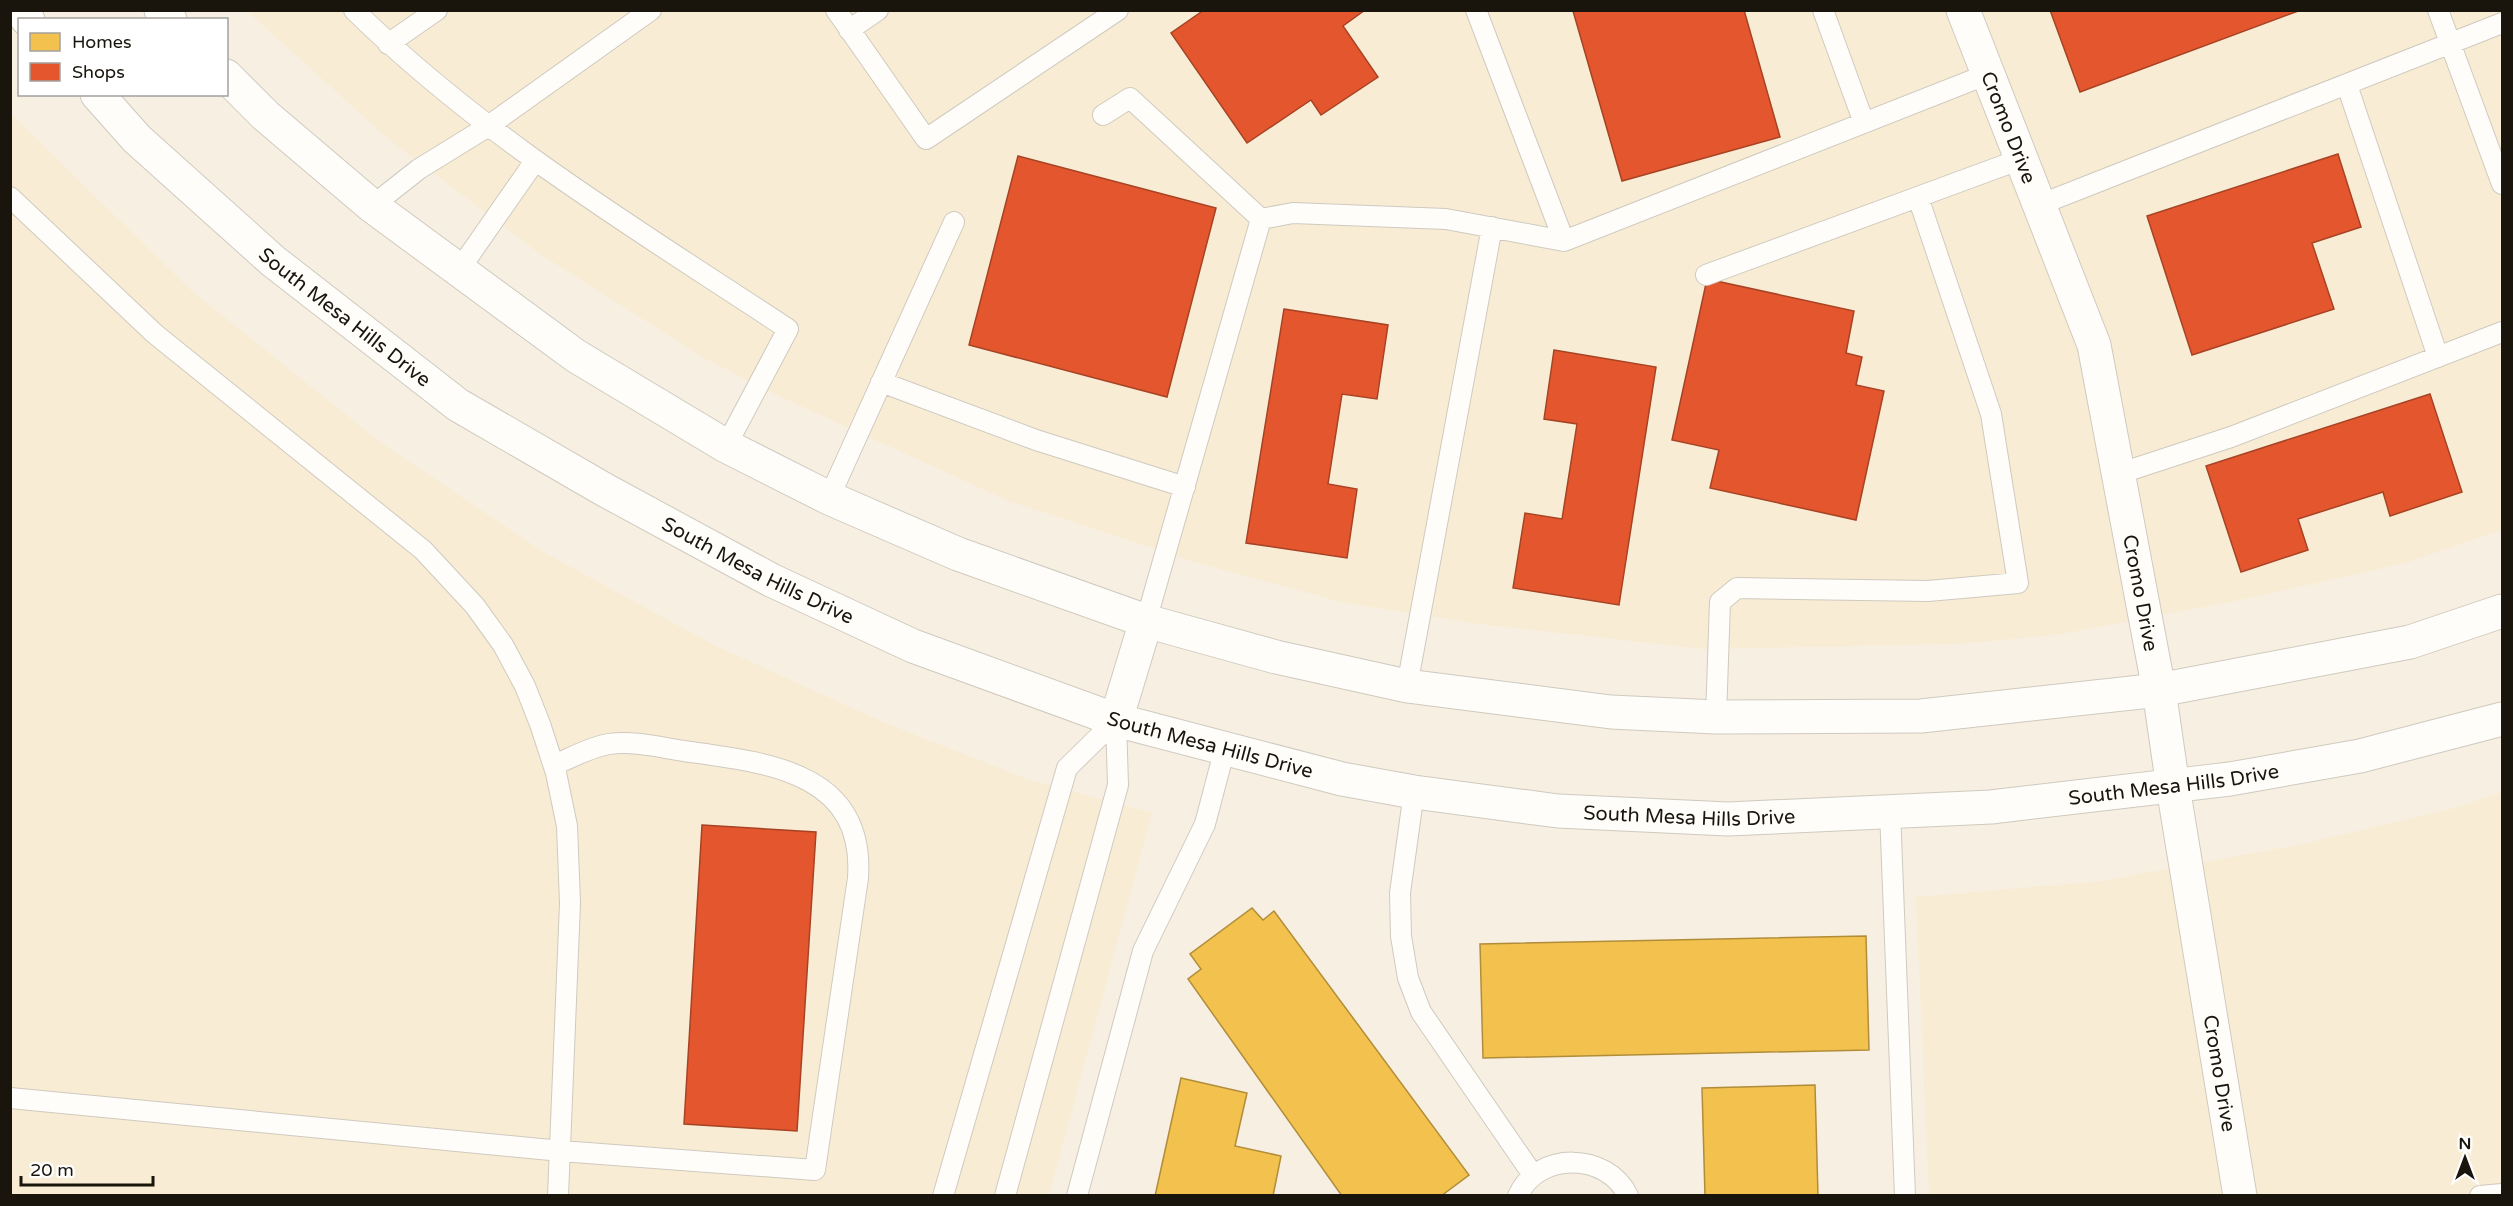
<svg xmlns="http://www.w3.org/2000/svg" width="2513" height="1206" viewBox="0 0 2513 1206" font-family="'Varela Round',sans-serif">
  <style>
    .built { fill: #f9ecd4 }
    .homes { fill: #f2c14e; stroke: #b18d3a; stroke-width: 1.5 }
    .shops { fill: #e4572e; stroke: #a74324; stroke-width: 1.5 }
    .lines { fill: none; stroke-linecap: round; stroke-linejoin: round }
    .service-casing { stroke: #cfcabf; stroke-width: 22 }
    .minor-casing { stroke: #cfcabf; stroke-width: 35 }
    .tertiary-casing { stroke: #cfcabf; stroke-width: 35 }
    .service { stroke: #fefdfa; stroke-width: 20 }
    .minor { stroke: #fefdfa; stroke-width: 33 }
    .tertiary { stroke: #fefdfa; stroke-width: 33 }
    .labels { text-anchor: middle; stroke-width: 6; stroke-linejoin: round; paint-order: stroke }
    .street-label { font-size: 20px; fill: #19150c; stroke: #fff }
  </style>
  <rect width="100%" height="100%" fill="#f7efe1"/>
  <!-- built -->
  <path class="built" d="M247,11H2502V530L2405,563L2240,600L2056,635L1959,644L1703,649L1487,625L1345,603L1198,563L1009,501L781,397L704,358L540,254L387,138Z
    M10,113L192,291L380,442L545,553L716,646L883,722L1027,779L1152,813L1049,1195H11Z
    M2502,792V1195H1929L1916,897L2102,881L2298,845L2451,809Z"/>
  <!-- homes -->
  <path class="homes" d="M1252,908L1263,920L1274,911L1469,1175L1441,1196H1342L1188,979L1201,969L1190,954Z
    M1866,936L1869,1050L1483,1058L1480,944Z
    M1181,1078L1247,1093L1235,1146L1281,1156L1273,1196H1155Z
    M1815,1085L1818,1196H1705L1702,1088Z"/>
  <!-- shops -->
  <path class="shops" d="M1204,10H1365L1343,26L1378,77L1321,115L1311,100L1247,143L1171,33Z
    M1744,10L1780,137L1622,181L1573,11Z
    M2050,10H2301L2080,92Z
    M2338,154L2361,227L2312,243L2334,309L2192,355L2147,216Z
    M1018,156L1216,208L1167,397L969,345Z
    M1707,279L1854,311L1846,353L1862,357L1856,385L1884,391L1856,520L1710,488L1719,450L1672,440Z
    M1284,309L1388,325L1377,399L1342,394L1328,484L1357,489L1347,558L1246,543Z
    M1554,350L1656,367L1619,605L1513,588L1525,513L1562,519L1577,424L1544,419Z
    M2430,394L2462,492L2390,516L2383,492L2298,519L2308,550L2241,572L2206,466Z
    M702,825L816,832L797,1131L684,1124Z"/>
  <g class="lines">
    <defs>
      <path id="service" d="M354,10C483,137 638,230 788,329L726,446
        M836,10L926,139L1118,10
        M1476,10L1564,241
        M1823,10L1864,123
        M2438,10L2502,184
        M849,30L878,10
        M388,44L437,10
        M2347,85L2438,357
        M1103,115L1130,98L1261,219
        M10,197L155,334L423,550L475,606L503,645L525,686L540,724L556,773L567,826L570,903L558,1196
        M2039,205L2502,23
        M372,206L419,169L487,127L651,10
        M459,270L535,161
        M1706,275L2021,159
        M881,382L1036,440L1185,487
        M2118,474L2231,437L2502,332
        M829,498L954,222
        M1146,621L1261,219L1293,213L1446,219L1564,241L1988,74
        M1407,686L1492,227
        M1716,717L1720,602L1737,588L1928,591L2018,583L1991,414L1918,197
        M1414,792L1400,893L1401,936L1408,978L1421,1012L1533,1175
        M1890,811L1905,1196
        M10,1098L561,1151L815,1170L858,878C865,774 771,763 691,752C666,749 635,740 609,744C590,747 571,758 554,765
        M943,1196L1067,768L1116,720
        M1005,1196L1118,785L1116,720
        M1077,1196L1143,951L1205,824L1225,748
        M1518,1196C1537,1151 1608,1152 1628,1196
        M2480,1196L2502,1194"/>
      <g id="minor">
        <path id="s1" d="M2173,787L2240,1196"/>
      </g>
      <g id="tertiary">
        <path d="M20,10L28,20"/>
        <path d="M161,10L170,20"/>
        <path id="s2" d="M1963,10L2094,345L2159,690L2173,787"/>
        <path d="M226,76L266,116L372,206L576,356L726,446L829,498L958,554L1146,621L1276,657L1407,686L1611,712L1716,717L1921,716L2159,690L2410,642L2502,611"/>
        <path id="s3" d="M97,94L137,139L273,261L458,405L605,490L771,580L913,646L1116,720L1342,779L1414,792L1558,811L1728,819L1991,807L2230,779L2360,756L2502,719"/>
        <path d="M1116,720L1146,621"/>
      </g>
    </defs>
    <!-- service casing -->
    <use href="#service" class="service-casing"/>
    <!-- minor casing -->
    <use href="#minor" class="minor-casing"/>
    <!-- tertiary casing -->
    <use href="#tertiary" class="tertiary-casing"/>
    <!-- service -->
    <use href="#service" class="service"/>
    <!-- minor -->
    <use href="#minor" class="minor"/>
    <!-- tertiary -->
    <use href="#tertiary" class="tertiary"/>
  </g>
  <g class="labels">
    <!-- street labels -->
    <g class="street-label">
      <text dy="7" stroke="none"><textPath href="#s2" startOffset="126">Cromo Drive</textPath></text>
      <text dy="7" stroke="none"><textPath href="#s3" startOffset="334">South Mesa Hills Drive</textPath></text>
      <text dy="7" stroke="none"><textPath href="#s3" startOffset="820">South Mesa Hills Drive</textPath></text>
      <text dy="7" stroke="none"><textPath href="#s2" startOffset="612">Cromo Drive</textPath></text>
      <text dy="7" stroke="none"><textPath href="#s3" startOffset="1306">South Mesa Hills Drive</textPath></text>
      <text dy="7" stroke="none"><textPath href="#s3" startOffset="2278">South Mesa Hills Drive</textPath></text>
      <text dy="7" stroke="none"><textPath href="#s3" startOffset="1792">South Mesa Hills Drive</textPath></text>
      <text dy="7" stroke="none"><textPath href="#s1" startOffset="290">Cromo Drive</textPath></text>
    </g>
  </g>
  <!-- border -->
  <rect width="2513" height="1206" fill="none" stroke="#19150c" stroke-width="24"/>
  <!-- legend -->
  <rect x="18" y="18" width="210" height="78" fill="#ffffff" stroke="#a3a19e" stroke-width="1.5"/>
  <rect x="30" y="33" width="30" height="18" fill="#f2c14e" stroke="#a3a19e" stroke-width="1.5"/>
  <text x="72" y="48" font-size="18" fill="#19150c">Homes</text>
  <rect x="30" y="63" width="30" height="18" fill="#e4572e" stroke="#a3a19e" stroke-width="1.5"/>
  <text x="72" y="78" font-size="18" fill="#19150c">Shops</text>
  <!-- north arrow -->
  <g transform="translate(2465 1158)" stroke="#ffffff" stroke-width="4.5" paint-order="stroke">
  <path d="M0-4.5L10 22L0 15L-10 22Z" fill="#19150c"/>
  <text y="-9" font-size="16" font-weight="bold" text-anchor="middle" fill="#19150c">N</text>
  </g>
  <!-- scale -->
  <path d="M21 1176v9h132v-9" fill="none" stroke="#19150c" stroke-width="3"/>
  <text x="30" y="1176" font-size="18" fill="#19150c" stroke="#ffffff" stroke-width="4.5" paint-order="stroke">20 m</text>
</svg>
